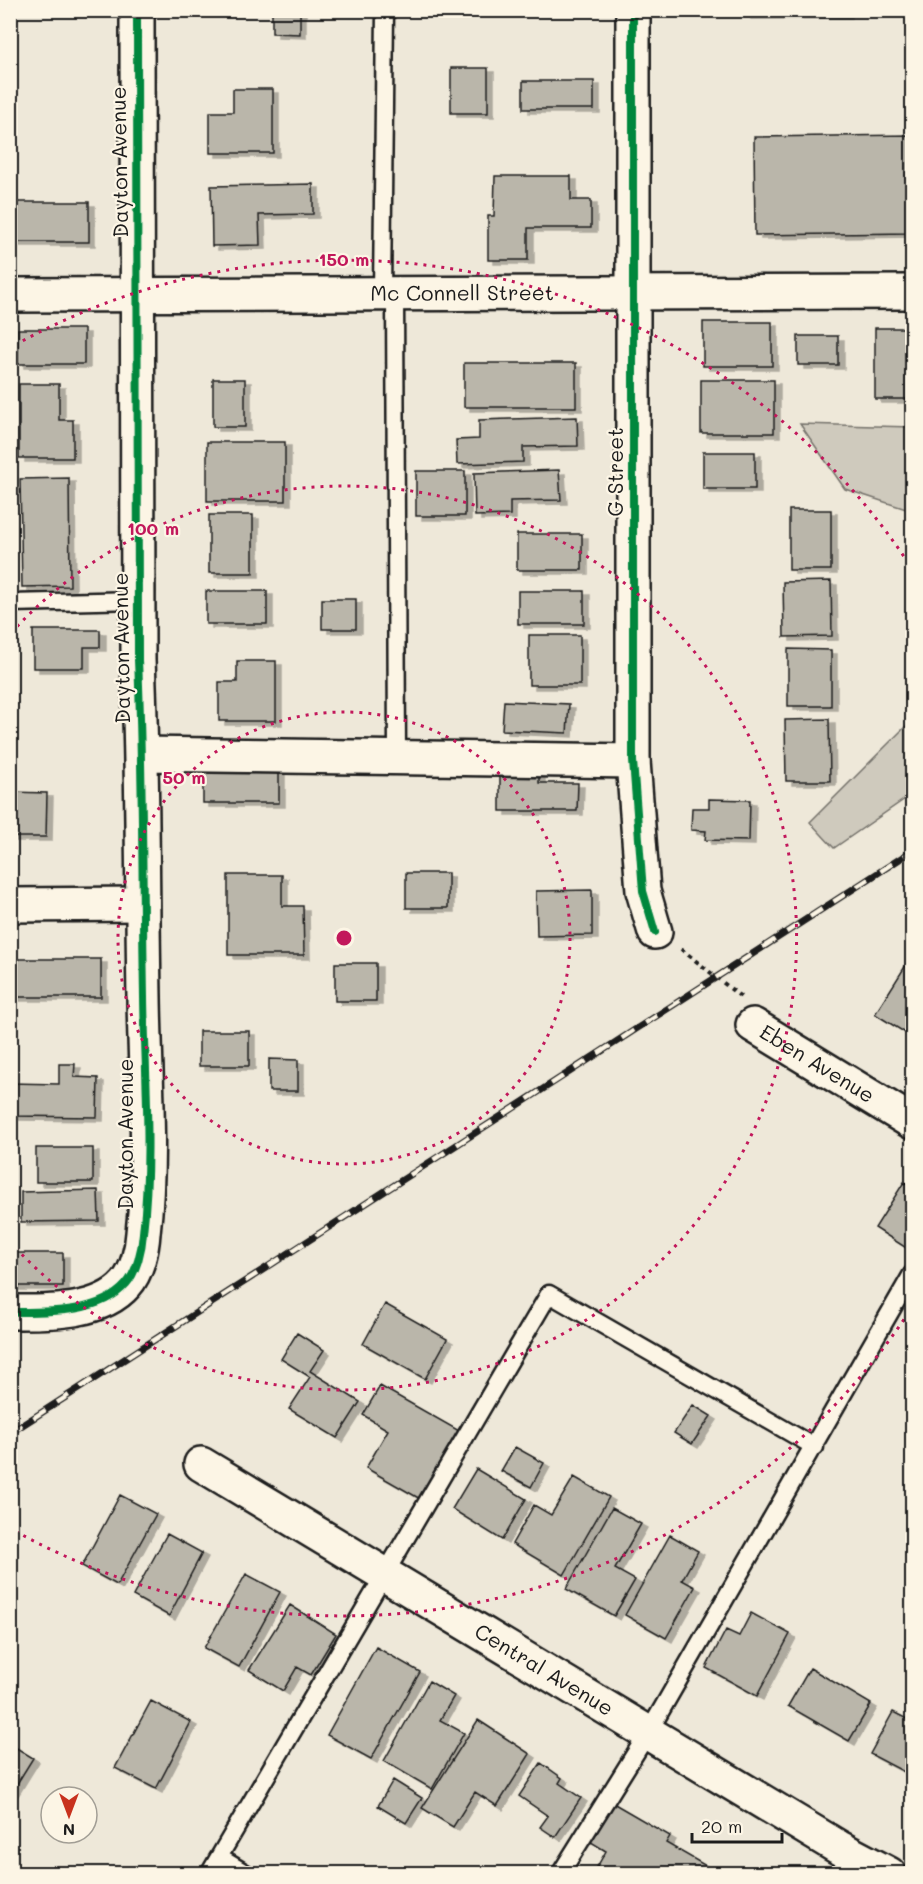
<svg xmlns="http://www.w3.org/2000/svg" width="923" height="1884" viewBox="0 0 923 1884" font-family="Mali,sans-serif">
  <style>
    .green { fill: #cfcabd; stroke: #76736c; stroke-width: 1.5 }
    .building { fill: #bab6aa; stroke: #1c1c1c; stroke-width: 1.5; filter: url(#shadow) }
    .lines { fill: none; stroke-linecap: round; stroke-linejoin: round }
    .lane-casing { stroke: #1c1c1c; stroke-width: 21 }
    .street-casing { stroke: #1c1c1c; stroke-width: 38 }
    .path { stroke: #1c1c1c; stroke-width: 4; stroke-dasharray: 4.5 4.5; stroke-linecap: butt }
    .lane { stroke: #fcf5e5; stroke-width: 16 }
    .street { stroke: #fcf5e5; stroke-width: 33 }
    .rail-casing { stroke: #1c1c1c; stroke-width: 7 }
    .rail { stroke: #fcf5e5; stroke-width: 4.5; stroke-dasharray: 14; stroke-linecap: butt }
    .cycleway-casing { stroke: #fcf5e5; stroke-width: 11 }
    .cycleway { stroke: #00873e; stroke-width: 8 }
    .ring { fill: none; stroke: #c2185b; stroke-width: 3; stroke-dasharray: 3 6 }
    .labels { text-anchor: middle; stroke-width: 4.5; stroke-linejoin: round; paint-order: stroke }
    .street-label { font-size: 21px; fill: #1c1c1c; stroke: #fcf5e5 }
    .centre { fill: #c2185b; stroke: #fcf5e5; stroke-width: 3 }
    .ring-label { font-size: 18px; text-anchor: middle; font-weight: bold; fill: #c2185b; stroke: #fcf5e5; stroke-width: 4.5; stroke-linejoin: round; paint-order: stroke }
  </style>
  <defs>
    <filter id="shadow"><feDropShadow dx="6" dy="4" stdDeviation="0" flood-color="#0004"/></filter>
  </defs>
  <rect width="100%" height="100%" fill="#eee8d9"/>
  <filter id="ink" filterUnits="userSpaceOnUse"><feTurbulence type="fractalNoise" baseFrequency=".0167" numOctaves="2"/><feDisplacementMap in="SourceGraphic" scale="12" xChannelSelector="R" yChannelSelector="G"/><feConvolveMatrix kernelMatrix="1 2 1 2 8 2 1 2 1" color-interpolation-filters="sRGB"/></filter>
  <g filter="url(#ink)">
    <!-- green -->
    <path class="green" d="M800,424L912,427V511L845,489Z
      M912,720V794L834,848L810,822Z"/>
    <!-- building -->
    <path class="building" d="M272,10H300V34L272,33Z
      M745,10H846V14L745,15Z
      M451,68H488V113H451Z
      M523,81H594V109H523Z
      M233,89H273V153H210V112H233Z
      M912,135V233L755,235L754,137Z
      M495,176H571V200H591V228H528V260H488V216H494Z
      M313,184V214L259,215L260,245L212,246L211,186Z
      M10,202H89V242H10Z
      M703,322H772V366H703Z
      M875,328H911V399H875Z
      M18,329H84V364H18Z
      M798,336H838V365H798Z
      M464,363H576V407H464Z
      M213,379H245V427H213Z
      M701,380H774V433H701Z
      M19,384H59V420H73V458H19Z
      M577,417L578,446L523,447V462L457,464L456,440L479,439V420Z
      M207,442H285V501H207Z
      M703,452H755V489H703Z
      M559,470L561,500L510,501V515L475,516L474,473Z
      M416,471H465V516H416Z
      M69,478L70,586L22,587L20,479Z
      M789,510H831V570H789Z
      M209,515H253V573H209Z
      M517,534H582V570H517Z
      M831,581L832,636L784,637L783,582Z
      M206,591H267V624H206Z
      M518,591H584V624H518Z
      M322,599H356V629H322Z
      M33,630H100V647H84V668H33Z
      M529,635H580V685H529Z
      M788,649L831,650V706H788Z
      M237,661H276V721H219V682H237Z
      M504,701L569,704L567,733L502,730Z
      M829,719L830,781H786L785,720Z
      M203,768H279V803H203Z
      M500,773L539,774V783H578L577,811H500Z
      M10,792L47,793L46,837H10Z
      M709,799L750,800L749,841L705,840L706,831L691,830L692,808H709Z
      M406,873H448V908H406Z
      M228,875H282V906H303L304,955H228Z
      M592,890V935L537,936L536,891Z
      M10,959H101V997H10Z
      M335,963H376V1001H335Z
      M906,965L912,969V1037L875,1014Z
      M199,1031H249V1066H199Z
      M269,1059L298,1060V1091H269Z
      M59,1064H75L74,1077L98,1078L97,1117L10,1116V1083L59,1084Z
      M36,1148H93V1182H36Z
      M904,1182L912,1187L911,1251L875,1228Z
      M98,1190L99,1221L21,1222V1192Z
      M10,1253H63V1286H10Z
      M385,1304L447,1339L425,1379L363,1344Z
      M297,1333L324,1350L310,1371L360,1402L337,1438L289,1409L310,1377L281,1359Z
      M380,1386L461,1432L422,1500L366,1468L388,1430L363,1415Z
      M693,1405L711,1416L692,1444L674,1433Z
      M515,1447L544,1463L531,1487L501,1471Z
      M476,1469L526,1499L502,1540L452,1509Z
      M574,1477L609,1497L564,1575L512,1544L534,1505L551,1515Z
      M120,1495L156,1514L117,1585L82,1566Z
      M612,1508L641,1524L615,1569L635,1580L614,1616L566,1589Z
      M167,1534L202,1553L169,1616L133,1596Z
      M670,1535L698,1551L682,1580L695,1587L666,1638L625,1615Z
      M246,1574L280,1592L239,1667L204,1648Z
      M290,1605L336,1634L311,1675L297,1667L283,1691L249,1670Z
      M751,1613L790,1634L757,1696L706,1668L726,1630L739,1636Z
      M376,1647L420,1672L371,1759L327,1735Z
      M810,1668L871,1704L849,1741L788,1706Z
      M429,1681L454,1696L440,1720L464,1733L432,1789L384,1761Z
      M151,1701L191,1722L156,1789L115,1768Z
      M893,1712L909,1720L912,1714V1776L870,1754Z
      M478,1720L530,1754L497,1806L475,1792L453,1827L422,1808Z
      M10,1744L33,1758L10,1795Z
      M541,1763L562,1778L559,1783L581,1798L555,1837L540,1827L548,1816L519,1796Z
      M393,1780L422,1798L406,1823L378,1806Z
      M613,1803L670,1836L666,1843L720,1874H593L606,1851L591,1842Z"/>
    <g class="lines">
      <defs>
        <path id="lane" d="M382,294L385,10
          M395,294L397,757
          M10,603L139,600
          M219,1857L247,1874
          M209,1874L549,1294L815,1447
          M560,1874L648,1733L912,1274"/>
        <g id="street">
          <path d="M633,10V761L643,891L655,932"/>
          <path id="s1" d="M10,295L912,292"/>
          <path d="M142,754L633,761"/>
          <path d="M10,905L142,904"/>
          <path id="s2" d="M753,1025L912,1122"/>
          <path d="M10,1312C47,1312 100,1314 126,1284C137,1272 142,1249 143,1233C152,1155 145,1075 144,997C142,884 143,772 138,660L137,10"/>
          <path id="s3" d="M201,1464L838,1847L889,1874"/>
        </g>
      </defs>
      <!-- lane casing -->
      <use href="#lane" class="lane-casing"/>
      <!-- street casing -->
      <use href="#street" class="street-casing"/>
      <!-- path -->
      <path class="path" d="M681,949L741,997"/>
      <!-- lane -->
      <use href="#lane" class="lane"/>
      <!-- street -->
      <use href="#street" class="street"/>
      <defs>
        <path id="rail" d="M10,1433L912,851"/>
      </defs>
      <!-- rail casing -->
      <use href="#rail" class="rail-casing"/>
      <!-- rail -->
      <use href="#rail" class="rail"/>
      <defs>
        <path id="cycleway" d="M633,10V761L643,891L655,932
          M10,1312C47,1312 100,1314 126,1284C137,1272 142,1249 143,1233C152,1155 145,1075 144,997C142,884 143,772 138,660L137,10"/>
      </defs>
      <!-- cycleway casing -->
      <use href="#cycleway" class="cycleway-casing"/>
      <!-- cycleway -->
      <use href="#cycleway" class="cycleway"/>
    </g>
  </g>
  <!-- distance rings -->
  <g class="ring">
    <circle cx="344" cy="938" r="226"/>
    <path d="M11 633A452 452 0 1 1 11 1243"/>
    <path d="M909 1312A678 678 0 0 1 15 1531M15 345A678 678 0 0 1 909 564"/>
  </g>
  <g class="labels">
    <!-- street labels -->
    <g class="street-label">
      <text transform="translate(120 162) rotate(-91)" y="7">Dayton Avenue</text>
      <text dy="7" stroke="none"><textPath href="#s1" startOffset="452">Mc Connell Street</textPath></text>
      <text transform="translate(616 472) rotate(-90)" y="7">G Street</text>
      <text transform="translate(122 648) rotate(-91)" y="7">Dayton Avenue</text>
      <text dy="7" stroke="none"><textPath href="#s2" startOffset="75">Eben Avenue</textPath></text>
      <text transform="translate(126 1134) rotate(-90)" y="7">Dayton Avenue</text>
      <text dy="7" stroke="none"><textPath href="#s3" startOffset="400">Central Avenue</textPath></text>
    </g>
  </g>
  <circle cx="344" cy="938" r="9" class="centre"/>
  <g class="ring-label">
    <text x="344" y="266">150 m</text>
    <text x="153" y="535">100 m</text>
    <text x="184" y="784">50 m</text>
  </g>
  <!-- margin -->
  <rect width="923" height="1884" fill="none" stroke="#fcf5e5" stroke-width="36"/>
  <rect x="18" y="18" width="887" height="1848" fill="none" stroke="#1c1c1c" stroke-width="2" filter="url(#ink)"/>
  <!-- north arrow -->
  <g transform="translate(69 1815) rotate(180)"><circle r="28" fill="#fcf5e5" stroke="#a29e95" stroke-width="1.5"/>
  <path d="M0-4.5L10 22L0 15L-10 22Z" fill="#c8321e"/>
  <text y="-9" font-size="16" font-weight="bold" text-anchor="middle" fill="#1c1c1c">N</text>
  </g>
  <!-- scale -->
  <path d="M692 1833v9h90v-9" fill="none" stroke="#1c1c1c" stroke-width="3"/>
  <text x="701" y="1833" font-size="18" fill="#1c1c1c" stroke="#fcf5e5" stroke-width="4.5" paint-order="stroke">20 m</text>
</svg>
